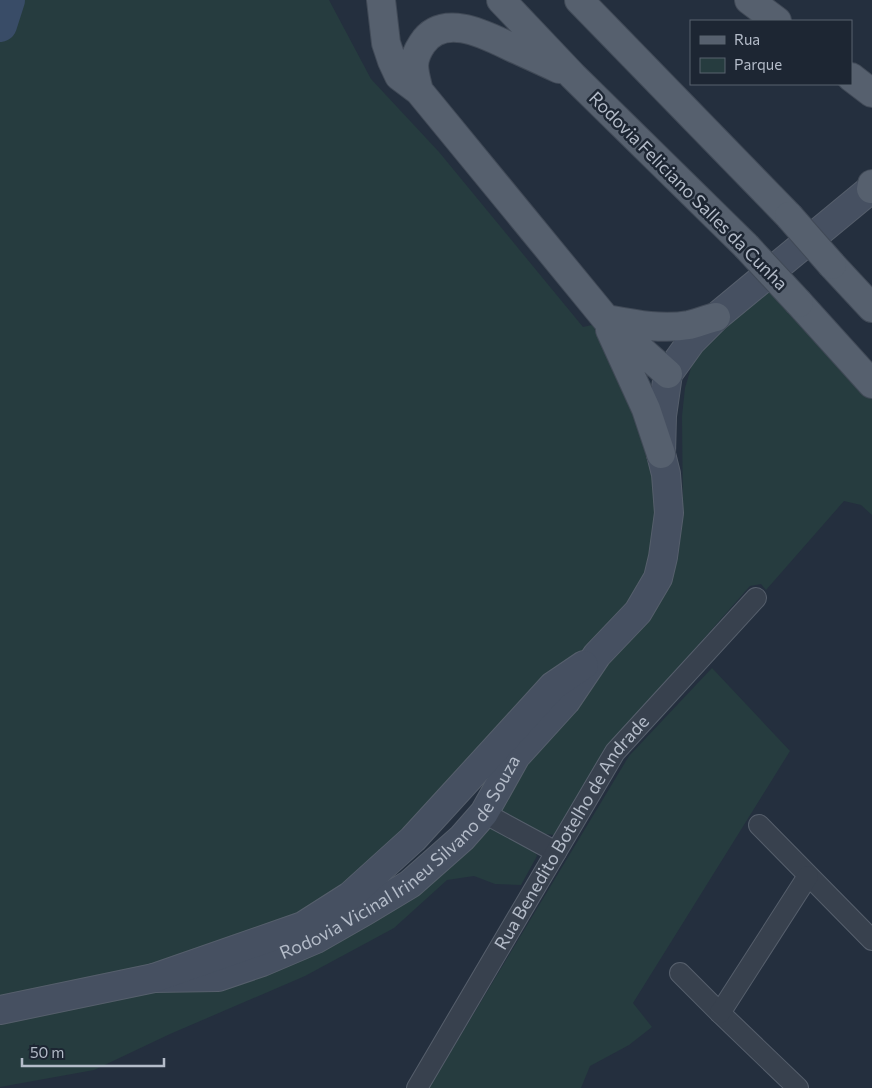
<svg xmlns="http://www.w3.org/2000/svg" width="872" height="1088" viewBox="0 0 872 1088" font-family="Commissioner,sans-serif">
  <style>
    .green { fill: #263c3f }
    .lines { fill: none; stroke-linecap: round; stroke-linejoin: round }
    .river { stroke: #394c67; stroke-width: 34 }
    .minor-casing { stroke: #565f6c; stroke-width: 22 }
    .secondary-casing { stroke: #565f6c; stroke-width: 30 }
    .primary-casing { stroke: #414a57; stroke-width: 30 }
    .minor { stroke: #38414e; stroke-width: 20 }
    .secondary { stroke: #465061; stroke-width: 28 }
    .primary { stroke: #56606e; stroke-width: 28 }
    .primary-bridge-casing { stroke: #414a57; stroke-width: 30; stroke-linecap: butt }
    .primary-bridge { stroke: #56606e; stroke-width: 28 }
    .labels { text-anchor: middle; stroke-width: 5; stroke-linejoin: round; paint-order: stroke }
    .street-label { font-size: 18px; fill: #b4bcc9; stroke: #1d2633 }
  </style>
  <rect width="100%" height="100%" fill="#242f3e"/>
  <!-- green -->
  <path class="green" d="M0,0H329L371,79L439,152L583,327L601,323L660,474L657,550L632,605L407,832L346,882L312,905L270,926L212,946L158,962L101,978L0,997Z
    M772,287L872,399V515L861,505L844,501L766,590L761,584L750,586L605,751L555,835L545,834L502,812V802L526,761L580,703L608,664L649,618L669,585L678,558L683,516L682,416L685,388L694,358L699,350Z
    M712,668L790,751L633,1003L652,1027L629,1045L590,1066L581,1088H429L629,756Z
    M484,825L531,844L537,856L521,885L495,884L474,876L447,880L394,928L305,976L170,1034L94,1070L0,1087V1020L157,983H220Z"/>
  <g class="lines">
    <!-- river -->
    <path class="river" d="M0,25L8,0"/>
    <defs>
      <g id="minor">
        <path d="M484,813L556,852"/>
        <path d="M759,825L872,940"/>
        <path d="M680,973L720,1013L798,1088"/>
        <path d="M720,1013L808,876"/>
        <path id="s1" d="M417,1088L615,752L756,598"/>
      </g>
      <g id="secondary">
        <path id="s2" d="M154,978L218,977L262,962L316,939L365,911L410,884L462,838L484,813L516,756L566,701L597,655L638,612L658,578L663,557L669,513L666,474L661,454L662,416L668,374L691,342L716,317L872,188"/>
        <path d="M0,1010L154,978L303,926L350,896L413,839L553,686L584,665"/>
      </g>
      <path id="primary" d="M381,0L386,43L392,61L399,76L419,91L606,319L668,374
        M501,0L573,76L746,246
        M579,0L789,216
        M749,0L777,21
        M851,77L872,93
        M419,91C414,71 410,62 422,44C443,11 488,36 513,48C529,55 544,62 559,69
        M871,189L872,184
        M832,265L872,308
        M799,303L872,384
        M606,319C633,324 662,330 689,325C698,323 707,319 716,317
        M610,330L646,409L661,454"/>
    </defs>
    <!-- minor casing -->
    <use href="#minor" class="minor-casing"/>
    <!-- secondary casing -->
    <use href="#secondary" class="secondary-casing"/>
    <!-- primary casing -->
    <use href="#primary" class="primary-casing"/>
    <!-- minor -->
    <use href="#minor" class="minor"/>
    <!-- secondary -->
    <use href="#secondary" class="secondary"/>
    <!-- primary -->
    <use href="#primary" class="primary"/>
    <defs>
      <path id="primary-bridge" d="M789,216L832,265
        M746,246L799,303"/>
    </defs>
    <!-- primary-bridge casing -->
    <use href="#primary-bridge" class="primary-bridge-casing"/>
    <!-- primary-bridge -->
    <use href="#primary-bridge" class="primary-bridge"/>
  </g>
  <g class="labels">
    <!-- street labels -->
    <g class="street-label">
      <text transform="translate(688 191) rotate(45)" y="6">Rodovia Feliciano Salles da Cunha</text>
      <text dy="6" stroke="none"><textPath href="#s1" startOffset="299">Rua Benedito Botelho de Andrade</textPath></text>
      <text dy="6" stroke="none"><textPath href="#s2" startOffset="288">Rodovia Vicinal Irineu Silvano de Souza</textPath></text>
    </g>
  </g>
  <!-- legend -->
  <rect x="690" y="20" width="162" height="65" fill="#1d2633" stroke="#59626f"/>
  <rect x="700" y="36" width="25" height="8" fill="#56606e" stroke="#59626f"/>
  <text x="734" y="45" font-size="15" fill="#b4bcc9">Rua</text>
  <rect x="700" y="58" width="25" height="15" fill="#263c3f" stroke="#59626f"/>
  <text x="734" y="70" font-size="15" fill="#b4bcc9">Parque</text>
  <!-- scale -->
  <path d="M22 1058v8h142v-8" fill="none" stroke="#b4bcc9" stroke-width="2.5"/>
  <text x="30" y="1058" font-size="15" fill="#b4bcc9" stroke="#1d2633" stroke-width="4" paint-order="stroke">50 m</text>
</svg>
